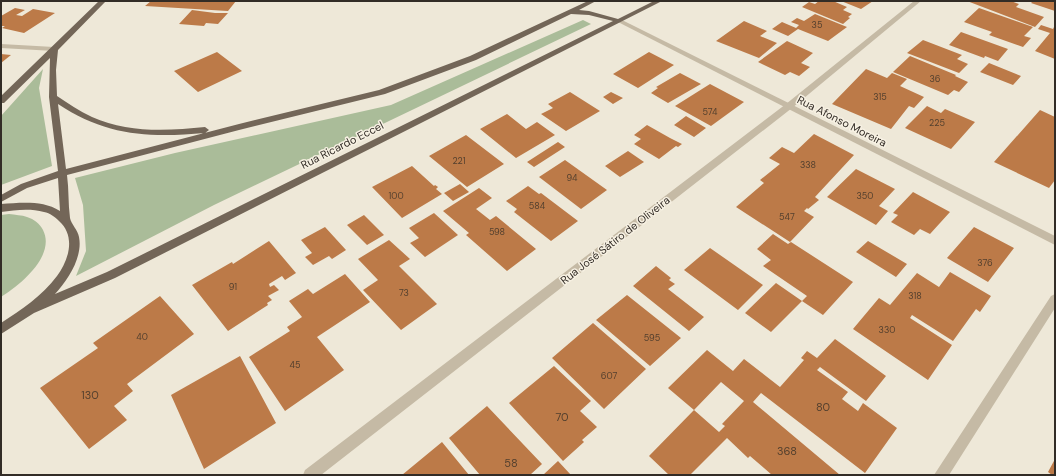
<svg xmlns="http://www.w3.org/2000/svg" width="1056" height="476" viewBox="0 0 1056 476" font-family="'DM Sans',sans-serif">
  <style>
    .green { fill: #aabc99 }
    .building { fill: #bc7a48 }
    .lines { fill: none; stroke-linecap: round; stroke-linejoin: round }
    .minor { fill: #c5baa5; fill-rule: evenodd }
    .tertiary { fill: #c5baa5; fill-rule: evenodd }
    .primary { fill: #736658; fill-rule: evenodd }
    .labels { text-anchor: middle; stroke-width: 3; stroke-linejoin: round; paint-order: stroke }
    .number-label { font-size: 9px; fill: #54402e }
    .street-label { font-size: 11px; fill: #322c26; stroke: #f7f1e3 }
    .near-number-label { font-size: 11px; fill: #54402e }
  </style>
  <rect width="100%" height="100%" fill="#eee8d8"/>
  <!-- green -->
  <path class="green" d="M583,20L591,24L214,205L76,276L86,251L83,205L75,178L175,153L391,105Z
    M43,69L39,88L52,166L1,185V116Z
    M9,214C15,215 22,215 27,217C34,219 40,224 43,230C56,256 20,285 1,297V215Z"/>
  <!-- building -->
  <path class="building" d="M151,1H236L228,11L145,6Z
    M819,1H833L847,7L843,10L852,14L848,17L850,18L843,24L802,7L809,2L815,4Z
    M841,1H873L861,9Z
    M967,1H1011L1019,4L1016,7L1044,17L1035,27Z
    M1033,1H1055V11L1031,3Z
    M15,8L25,10L16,15L22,16L33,9L55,13L24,33L2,28L5,26H1V16Z
    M979,8L1033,27L1024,36L1031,38L1023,47L989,35L992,32L964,22Z
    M192,10L215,13H228L218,24L206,23L204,26L179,24Z
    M815,14L847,27L828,41L798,29L788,36L772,29L782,22L796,28L799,25L791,22L797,18L804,21Z
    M744,21L767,31L760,36L777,43L759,58L716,41Z
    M1041,25L1053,29L1055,25V59L1035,51L1050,33L1038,29Z
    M961,32L1008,49L998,61L985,56L984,58L949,45Z
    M923,40L962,55L957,59L968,64L959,73L907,53Z
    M787,41L813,53L801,63L810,67L799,76L790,72L785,75L758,62Z
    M217,52L242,71L198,92L174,71Z
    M649,52L674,65L638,88L613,74Z
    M1,54L11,55L1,63Z
    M910,56L956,75L955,76L968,82L959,92L954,90L948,95L893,72Z
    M989,63L1021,76L1013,85L980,72Z
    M866,69L887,78L892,73L907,79L900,86L924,97L914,108L909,106L891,129L832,104Z
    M680,73L701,84L668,103L651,93L658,88L656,87Z
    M710,84L744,102L711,126L675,106Z
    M570,92L600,111L566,131L541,114L553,108L548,104Z
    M611,92L623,98L613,104L603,97Z
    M927,106L941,113L945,109L975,122L951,149L905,128Z
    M1040,110L1055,117V180L1049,188L994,162Z
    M507,114L526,129L537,122L555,135L516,158L480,129Z
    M686,116L706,128L694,137L674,125Z
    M647,125L670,138L682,144L678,147L676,146L659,159L634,144L641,139L634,135Z
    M814,134L854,155L815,197L819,200L808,209L807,208L804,211L814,217L790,242L736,207L764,183L760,180L780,164L769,158L782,147L794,153Z
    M466,135L504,164L467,187L429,156Z
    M558,142L565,147L534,167L527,162Z
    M628,151L644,162L620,177L605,166Z
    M565,160L607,190L581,209L539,177Z
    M412,166L434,186L435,185L438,187L436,189L442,194L402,218L372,187Z
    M856,169L895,189L879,206L888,211L876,225L827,197Z
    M460,184L469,192L453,201L444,193Z
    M528,186L539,194L541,193L578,221L551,241L514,212L517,209L506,201Z
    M479,188L492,198L476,209L490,220L496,216L536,249L507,271L466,235L469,233L443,211Z
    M913,192L950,212L930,234L920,229L914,235L891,222L898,215L893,213Z
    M434,213L458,235L425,257L410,243L419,238L409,228Z
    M364,215L384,235L367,245L347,225Z
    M325,227L346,250L332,259L329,256L313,265L305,257L312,253L301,240Z
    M974,227L1014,248L988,282L947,258Z
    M773,234L788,244L791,242L853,282L823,315L802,301L807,296L763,266L771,260L757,249Z
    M389,240L410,259L399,266L437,304L401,330L363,290L378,280L358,259Z
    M269,241L296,273L285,280L282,276L269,284L270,287L274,285L279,290L268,296L272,300L267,303L268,305L228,331L192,285L232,262L233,264Z
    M868,241L907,264L896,277L856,252Z
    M710,248L763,285L738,310L684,270Z
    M656,266L671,278L669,280L675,284L668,289L704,317L689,331L633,286Z
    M950,272L991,296L980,312L976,309L953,341L912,315L910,318L952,345L928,380L853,329L879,298L890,305L917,273L939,287Z
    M345,274L370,302L317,337L344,370L285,411L249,357L290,331L287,327L302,317L289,301L308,289L313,294Z
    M776,283L802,301L771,332L745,313Z
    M627,295L681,338L650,366L596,320Z
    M160,296L194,334L127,384L133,391L114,406L127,420L89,449L40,388L98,348L93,343Z
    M593,323L646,369L604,409L552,358Z
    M835,339L886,376L866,401L820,367L817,370L848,392L842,399L858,411L863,403L897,428L865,473L761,393L753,402L840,475H772L750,456L748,458L727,438L690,475H669L649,456L694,410L719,432L725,426L722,424L744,401L721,382L694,410L668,388L707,350L733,371L744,359L780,387L804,360L801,358L807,351L817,358Z
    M240,356L276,423L204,469L171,395Z
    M554,366L591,401L580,411L597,427L582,440L584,442L563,461L509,403Z
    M487,406L542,464L530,475H480L449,438Z
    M442,442L469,475H402Z
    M1055,459V475H1052L1048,472Z
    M558,461L571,475H543Z"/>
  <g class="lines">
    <!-- minor -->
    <path class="minor" d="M914,1H921L792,108L321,475H303L305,470L786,104Z
      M1,44L54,47L58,49L54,51L1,48Z
      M1055,294V308L949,475H934L1051,296Z"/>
    <!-- tertiary -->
    <path class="tertiary" d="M620,19L1055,236V245L618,22V20Z"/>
    <!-- primary -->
    <path class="primary" d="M99,1H106L58,50L56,70L57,96C68,103 79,111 92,117C127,133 167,131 205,127L209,130L205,133C149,138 106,136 58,104L66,169L239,124L379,90L470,56L588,1H596L579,10L589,11L618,19L654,1H662L115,278L34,313L1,334V323C21,310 42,296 57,276C69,260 76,236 59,221C55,217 50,213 44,212C30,208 15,210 1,212V204C21,203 42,200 60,211L58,178L27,188L1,202V195L21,184L58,171L49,97L50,58L4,103H1V96ZM571,14L589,15L613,21L107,272L55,294C68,280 83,257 79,237C78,230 71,224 70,218C68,204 69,189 67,175L239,130L385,94L476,60Z"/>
  </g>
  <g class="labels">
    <!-- number labels -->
    <g class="number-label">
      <text x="817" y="28">35</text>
      <text x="935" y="82">36</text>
      <text x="880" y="100">315</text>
      <text x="710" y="115">574</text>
      <text x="937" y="126">225</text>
      <text x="459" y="164">221</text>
      <text x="808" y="168">338</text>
      <text x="572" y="181">94</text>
      <text x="396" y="199">100</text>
      <text x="865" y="199">350</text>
      <text x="537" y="209">584</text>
      <text x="787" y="220">547</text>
      <text x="497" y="235">598</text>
      <text x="985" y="266">376</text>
      <text x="233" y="290">91</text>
      <text x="404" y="296">73</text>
      <text x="915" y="299">318</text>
      <text x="887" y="333">330</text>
      <text x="142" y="340">40</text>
      <text x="652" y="341">595</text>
      <text x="295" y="368">45</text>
      <text x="609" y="379">607</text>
    </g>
    <!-- street labels -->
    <g class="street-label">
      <text transform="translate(842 121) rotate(27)" y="4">Rua Afonso Moreira</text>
      <text transform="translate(342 145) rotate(-27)" y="4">Rua Ricardo Eccel</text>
      <text transform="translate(615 240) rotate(-38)" y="4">Rua José Sátiro de Oliveira</text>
    </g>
    <!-- near-number labels -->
    <g class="near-number-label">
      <text x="90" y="399">130</text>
      <text x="823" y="411">80</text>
      <text x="562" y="421">70</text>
      <text x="787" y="455">368</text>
      <text x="511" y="467">58</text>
    </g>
  </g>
  <!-- border -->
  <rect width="1056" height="476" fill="none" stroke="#322c26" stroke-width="4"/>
</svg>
